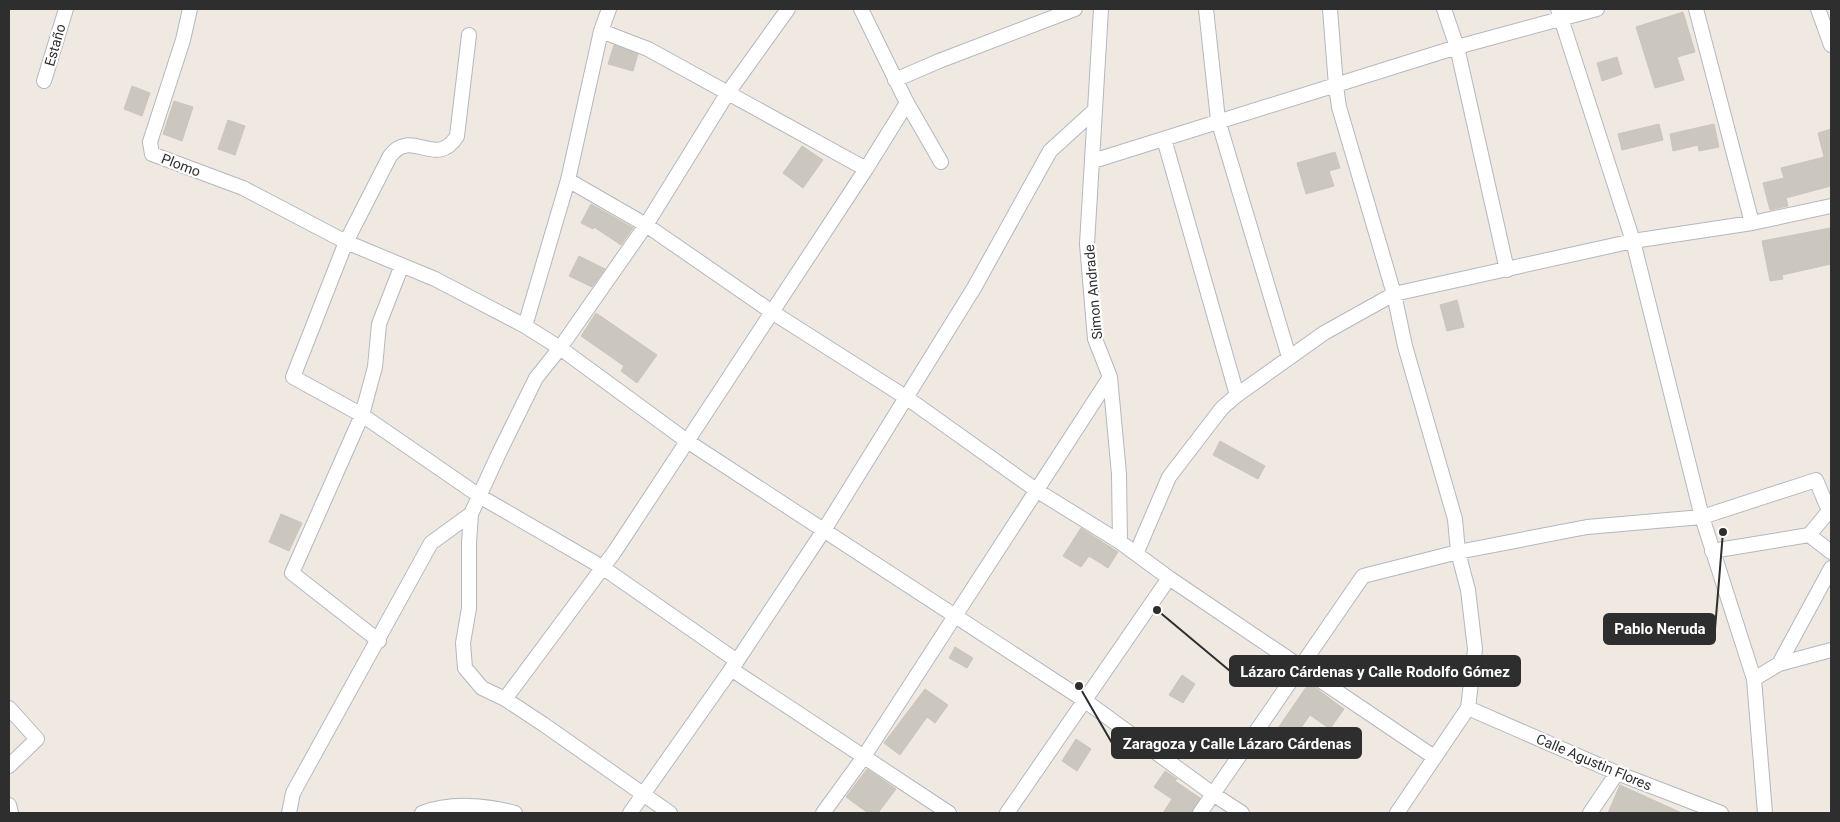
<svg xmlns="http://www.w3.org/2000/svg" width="1840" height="822" viewBox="0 0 1840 822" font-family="Roboto,sans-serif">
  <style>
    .building { fill: #cbc7bf; stroke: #cbc5ba }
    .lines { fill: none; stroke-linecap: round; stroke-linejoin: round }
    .street-casing { stroke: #b4b7c1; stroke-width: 16 }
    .street { stroke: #fff; stroke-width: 14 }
    .labels { text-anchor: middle; stroke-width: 4.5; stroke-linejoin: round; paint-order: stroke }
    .street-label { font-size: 14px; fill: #2e2e2e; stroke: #fff }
    .leader { fill: none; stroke: #2e2e2e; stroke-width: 2 }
    .callout-dot { fill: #2e2e2e; stroke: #fff; stroke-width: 2 }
    .callout { fill: #2e2e2e; stroke: #2e2e2e; stroke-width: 2 }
    .callout-label { font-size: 15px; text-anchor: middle; font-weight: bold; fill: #fff }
  </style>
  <rect width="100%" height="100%" fill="#efe9e1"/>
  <!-- building -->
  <path class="building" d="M1683,12L1695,52L1677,57L1684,80L1655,88L1636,27Z
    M614,45L638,54L633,71L608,64Z
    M1617,57L1622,74L1602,81L1597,63Z
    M132,86L150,93L142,116L124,109Z
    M174,101L193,107L182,141L163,134Z
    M228,120L245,126L235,155L218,149Z
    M1659,124L1663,140L1622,150L1618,134Z
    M1714,124L1719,147L1699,151L1698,145L1673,151L1670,134Z
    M1831,129V186L1786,198L1788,206L1770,210L1763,183L1784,178L1781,168L1824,157L1818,133Z
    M802,146L823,160L803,188L783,173Z
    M1335,152L1340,168L1329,171L1334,186L1306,194L1297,163Z
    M591,204L633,228L621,245L594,227L593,229L581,223Z
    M1830,228L1831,264L1782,275L1783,279L1770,281L1762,241Z
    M579,256L605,269L592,287L569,276Z
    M1457,300L1464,327L1447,331L1440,305Z
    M596,313L657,355L637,383L621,371L624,366L581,336Z
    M1220,441L1265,466L1258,479L1213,455Z
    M281,514L302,523L289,551L269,542Z
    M1081,528L1118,552L1108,568L1089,556L1081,567L1063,556Z
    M955,647L973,658L967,668L949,658Z
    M1182,675L1195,684L1183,703L1169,695Z
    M1309,683L1344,709L1330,729L1310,715L1289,745L1274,734Z
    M925,689L948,705L935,723L927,717L900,755L884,743Z
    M1076,739L1091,749L1077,771L1062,761Z
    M867,769L896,789L878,813H868L846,797Z
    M1165,771L1177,779L1175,781L1200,798L1191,813H1163L1172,799L1154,787Z
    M1620,785L1682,813H1608Z"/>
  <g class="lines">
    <defs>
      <path id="street" d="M190,9L183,40L150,142L152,154L243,188L346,242L435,279L525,326L560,348L687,441L1084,700L1213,794L1242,813
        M861,9L907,103L941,162
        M1101,9L1087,244L1095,339L1110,377L1119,474L1120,542
        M1206,9L1218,120L1289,357
        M1330,9L1336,86L1339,107L1394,294L1405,346L1455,519L1458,552L1468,590L1475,649L1468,708L1397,813
        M1444,9L1457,47L1507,270
        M1558,9L1633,241L1702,517L1754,679L1765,813
        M1696,9L1752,223
        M1818,9L1831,45
        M601,31L648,49L866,169
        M469,35L457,136C436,170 412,127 390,156L346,242L293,377L362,415L481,497L602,567L737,661
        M895,80L939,61L1075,9
        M44,81L66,9
        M1164,139L1237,395
        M1093,161L1457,47L1597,9
        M568,180L646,225L772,312L907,398L1036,490L1120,542L1169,578L1434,757
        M525,326L568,180L601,31L609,9
        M1829,511L1809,535L1831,552
        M1712,551L1809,535
        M1136,554L1169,477L1222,408L1237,395L1324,333L1394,294L1633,241L1752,223L1831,206
        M379,641L292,573L362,415L375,367L379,324L402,265
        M1779,664L1831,650
        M731,669L949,813
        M1754,679L1779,664L1831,568
        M505,699L615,551L866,169L907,103
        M9,708L37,739L9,766
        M1468,708L1617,773L1721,813
        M9,805L11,813
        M289,813L293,793L431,543L471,514
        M422,813C450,802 487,805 515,813
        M630,813L737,661L824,530L974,288L1050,151L1095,110
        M670,813L543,724L505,699L482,688L465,668L463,643L469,608V543L471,514L499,453L536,378L560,348L646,225L727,94L788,9
        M823,813L863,758L1110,377
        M1007,813L1169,578
        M1200,813L1363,576L1458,552L1587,527L1702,517L1816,480L1829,511L1831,510
        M1590,813L1617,773"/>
    </defs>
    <!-- street casing -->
    <use href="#street" class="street-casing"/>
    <!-- street -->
    <use href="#street" class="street"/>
  </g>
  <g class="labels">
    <!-- street labels -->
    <g class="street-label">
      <text transform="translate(55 45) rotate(-74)" y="5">Estaño</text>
      <text transform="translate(181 165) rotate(21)" y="5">Plomo</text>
      <text transform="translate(1093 292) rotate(-95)" y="5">Simon Andrade</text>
      <text transform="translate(1594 762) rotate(23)" y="5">Calle Agustin Flores</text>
    </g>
  </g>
  <!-- callouts -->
  <path class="leader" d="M1723 532L1715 629M1157 610L1230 671M1079 686L1112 743"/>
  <g class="callout-dot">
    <circle cx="1723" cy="532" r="5"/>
    <circle cx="1157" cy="610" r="5"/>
    <circle cx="1079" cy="686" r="5"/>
  </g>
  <g class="callout">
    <rect x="1604" y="614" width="111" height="30" rx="5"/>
    <rect x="1230" y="656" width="290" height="30" rx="5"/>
    <rect x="1112" y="728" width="249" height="30" rx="5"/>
  </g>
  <g class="callout-label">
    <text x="1660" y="634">Pablo Neruda</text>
    <text x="1375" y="677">Lázaro Cárdenas y Calle Rodolfo Gómez</text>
    <text x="1237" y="749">Zaragoza y Calle Lázaro Cárdenas</text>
  </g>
  <!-- border -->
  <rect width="1840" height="822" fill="none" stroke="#2e2e2e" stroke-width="20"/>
</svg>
